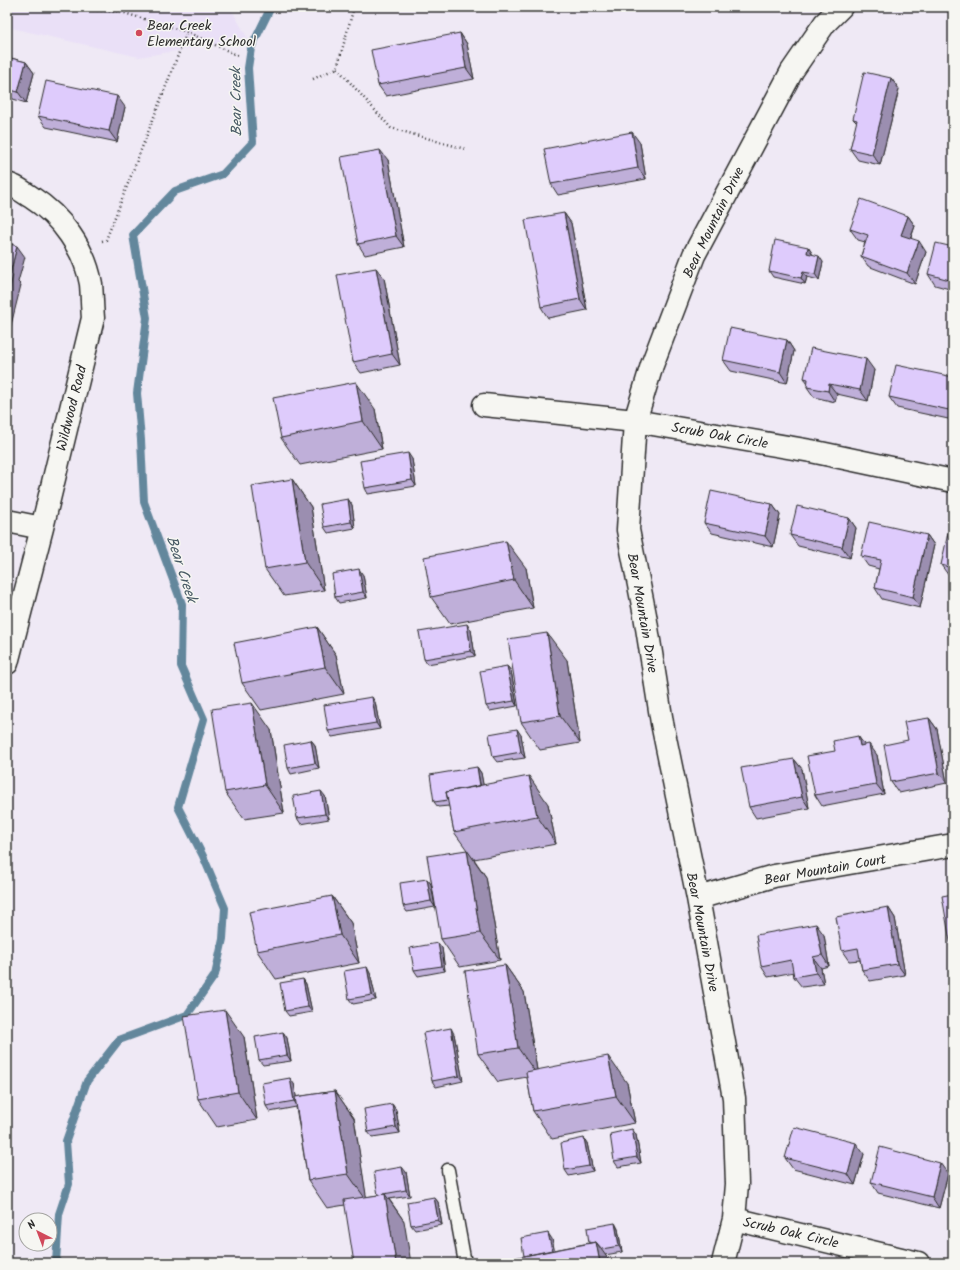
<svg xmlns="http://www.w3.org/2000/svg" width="960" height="1270" viewBox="0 0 960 1270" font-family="Kalam,sans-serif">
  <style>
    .built { fill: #eae0f7 }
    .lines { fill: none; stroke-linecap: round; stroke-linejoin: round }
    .stream { stroke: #63879c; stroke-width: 8 }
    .lane-casing { stroke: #2b2b2b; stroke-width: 15 }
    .street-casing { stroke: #2b2b2b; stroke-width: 25 }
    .path { stroke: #2b2b2b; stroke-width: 2.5; stroke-dasharray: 1 3; stroke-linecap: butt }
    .lane { stroke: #f6f6f2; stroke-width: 12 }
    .street { stroke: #f6f6f2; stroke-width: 22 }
    .wall { fill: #bfafd9; stroke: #2b2b2b }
    .shaded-wall { fill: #9b8eb0; stroke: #2b2b2b }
    .building { fill: #decbfc; stroke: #2b2b2b }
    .poi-dot { fill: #d1495b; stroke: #f6f6f2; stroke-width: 1.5 }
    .labels { text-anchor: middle; stroke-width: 3; stroke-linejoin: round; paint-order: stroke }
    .poi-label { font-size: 14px; fill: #2b2b2b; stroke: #f6f6f2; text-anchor: start }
    .street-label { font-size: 14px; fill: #2b2b2b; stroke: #f6f6f2 }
    .water-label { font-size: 15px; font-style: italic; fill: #475964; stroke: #f6f6f2 }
  </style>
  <rect width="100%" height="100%" fill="#efe9f5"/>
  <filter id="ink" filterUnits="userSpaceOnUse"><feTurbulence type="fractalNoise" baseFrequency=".025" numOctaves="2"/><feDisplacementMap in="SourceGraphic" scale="8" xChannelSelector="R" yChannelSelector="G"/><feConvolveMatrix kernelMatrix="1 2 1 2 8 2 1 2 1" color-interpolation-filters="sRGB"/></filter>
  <g filter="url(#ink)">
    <!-- built -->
    <path class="built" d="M7,7H230L248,39L139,57L7,27Z"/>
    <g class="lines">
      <!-- stream -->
      <path class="stream" d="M56,1263L59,1214L69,1184L66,1141L87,1081L119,1040L187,1015L215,975L223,939L225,908L203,856L178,807L204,719L181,666L182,604L144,502L141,440L137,393L147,318L133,235L175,191L223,174L253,142L248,68L251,48L271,7"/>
      <defs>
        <path id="lane" d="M448,1170L465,1263"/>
        <path id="street" d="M7,184C16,186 23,192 31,197C61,216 85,249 91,284C92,295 92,307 93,318L42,528L7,663
          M484,405L635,421L811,451L953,481
          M7,521L42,528
          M698,898L774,876L953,845
          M734,1219L918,1263
          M723,1263L734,1219L737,1184L734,1098L698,898L662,723L645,615L628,530L635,421L652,365L694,255L792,71L825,23L841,7"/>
      </defs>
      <!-- lane casing -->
      <use href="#lane" class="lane-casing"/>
      <!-- street casing -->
      <use href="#street" class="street-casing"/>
      <!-- path -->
      <path class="path" d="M53,7L121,12L187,32L239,56
        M337,68L391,128L465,149
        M313,79L337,68L354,7
        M102,241L106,240L187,32"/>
      <!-- lane -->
      <use href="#lane" class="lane"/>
      <!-- street -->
      <use href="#street" class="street"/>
    </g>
    <!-- wall -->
    <path class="wall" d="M460,33L467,44L474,79L386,96L378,85Z
      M7,57L26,62L34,73L26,103L10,98L7,110Z
      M891,78L899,89L880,165L858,160L850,149L857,123L853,119Z
      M125,107L117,142L46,127L38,116Z
      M640,143L646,179L558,195L551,184Z
      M388,160L404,247L365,255L358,244Z
      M564,213L571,223L587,310L548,318L541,307Z
      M908,216L915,226L911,238L926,252L915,284L868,266L861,256L865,242L858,240L850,229Z
      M808,247L812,253V254L823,262L819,280L807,277L805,284L773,277L769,271Z
      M953,247V290L935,285L928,274Z
      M384,278L400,365L361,373L353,362Z
      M787,340L794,351L787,383L731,371L723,360Z
      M874,370L868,401L837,394L835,402L814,397L807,387L808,383L804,378Z
      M953,377V420L897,408L889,397Z
      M375,409L382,449L300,465L281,438Z
      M412,459L416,486L368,494L365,488Z
      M292,479L311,507L324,590L284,596L265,569Z
      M348,499L352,505L355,528L328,533L324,527Z
      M772,504L780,515L773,547L712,533L704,523Z
      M849,518L856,528L850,558L798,546L790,535Z
      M953,534V577L949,576L941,565Z
      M927,535L934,545L920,608L882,599L875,588L879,569L868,566L861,556Z
      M526,568L533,608L450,624L431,597Z
      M363,575L367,598L339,603L335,597Z
      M317,627L336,655L344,694L261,710L242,683Z
      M471,630L475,656L427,664L424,659Z
      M567,660L580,743L540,750L521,722Z
      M507,666L511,671L517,706L490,711L486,706Z
      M375,702L380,729L332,737L328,731Z
      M929,718L937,729L947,783L899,793L891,782L908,740Z
      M271,730L284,813L244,819L225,792Z
      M521,735L525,758L497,762L493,757Z
      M858,736L864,745L877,755L884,794L822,806L815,795L835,751Z
      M311,740L315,745L319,768L291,774L288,768Z
      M794,759L802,769L809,808L756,818L749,807Z
      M477,767L481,773L483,785L548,804L556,844L474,859L486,877L500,960L460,967L441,939L467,850L454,832L449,806L438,807L434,802Z
      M325,796L329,819L301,824L297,818Z
      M427,879L431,884L435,907L407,912L403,906Z
      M332,896L351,923L359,963L276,979L257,951Z
      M888,907L895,918L905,975L870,981L862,970L860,960L849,961L842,951Z
      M824,935L829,966L821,968L824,984L802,987L794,977V972L768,977L761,966Z
      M442,948L445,971L418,976L414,970Z
      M505,965L524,992L537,1070L627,1083L635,1123L552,1139L533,1111L527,1077L498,1082L478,1054Z
      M370,973L376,1000L353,1004L349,999Z
      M303,979L306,984L312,1012L289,1016L285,1011Z
      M283,1032L287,1038L291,1061L263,1065L259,1060Z
      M454,1034L463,1081L436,1087L432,1081Z
      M244,1037L257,1120L217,1127L198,1099Z
      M294,1084L296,1097L335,1091L354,1118L366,1197L378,1195L406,1172L410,1196L389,1199L404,1221L345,1205L327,1208L308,1180L296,1107L270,1112L266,1106Z
      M392,1104L396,1110L400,1133L372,1137L368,1132Z
      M632,1129L636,1135L641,1163L618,1167L614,1161Z
      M587,1143L593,1171L569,1176L565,1170Z
      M864,1154L855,1185L793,1169L785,1158Z
      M948,1174L939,1208L878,1193L871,1182Z
      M434,1197L438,1202L442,1225L415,1230L411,1225Z
      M615,1223L618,1229L622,1252L605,1255L611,1263H515L524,1256L552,1239L554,1250L589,1243Z"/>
    <!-- shaded-wall -->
    <path class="shaded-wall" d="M460,33L467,44L474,79L466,68Z
      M26,62L34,73L26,103L18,92Z
      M891,78L899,89L880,165L872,154Z
      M7,94L10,98L7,110Z
      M117,96L125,107L117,142L109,131Z
      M632,132L640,143L646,179L638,168Z
      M380,150L388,160L404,247L396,236Z
      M564,213L571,223L587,310L580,299Z
      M908,216L915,226L908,245L901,235Z
      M919,241L926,252L915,284L907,273Z
      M17,246L25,257L18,282L21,285L8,337L7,336V300L10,274Z
      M808,247L812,253L811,259L807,253Z
      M819,256L823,262L819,280L815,274Z
      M376,268L384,278L400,365L392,354Z
      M803,272L807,277L805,284L801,278Z
      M787,340L794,351L787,383L780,372Z
      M866,359L874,370L868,401L860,390Z
      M356,382L375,409L382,449L363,421Z
      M829,384L837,394L835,402L828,391Z
      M953,391V416L949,410Z
      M408,453L412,459L416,486L412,480Z
      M292,479L311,507L324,590L305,562Z
      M348,499L352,505L355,528L351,522Z
      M772,504L780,515L773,547L765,536Z
      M849,518L856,528L850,558L842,547Z
      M927,535L934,545L920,608L913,597Z
      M506,541L526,568L533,608L514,580Z
      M359,569L363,575L367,598L363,592Z
      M467,624L471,630L475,656L471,651Z
      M317,627L336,655L344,694L325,667Z
      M547,633L567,660L580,743L560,716Z
      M507,666L511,671L517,706L514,701Z
      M372,697L375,702L380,729L376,723Z
      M252,703L271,730L284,813L265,785Z
      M929,718L937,729L947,783L939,773Z
      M517,729L521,735L525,758L521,752Z
      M858,736L866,747L860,746Z
      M311,740L315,745L319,768L315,763Z
      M869,744L877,755L884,794L876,784Z
      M794,759L802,769L809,808L802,797Z
      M477,767L481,773L486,800L482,794Z
      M529,776L548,804L556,844L537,816Z
      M321,791L325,796L329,819L325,814Z
      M467,850L486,877L500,960L480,933Z
      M427,879L431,884L435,907L431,901Z
      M332,896L351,923L359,963L340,935Z
      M888,907L895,918L905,975L897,964Z
      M816,924L824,935L829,966L822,955Z
      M438,943L442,948L445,971L442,966Z
      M813,957L821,968L824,984L816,973Z
      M505,965L524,992L538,1076L518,1048Z
      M367,967L370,973L376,1000L372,995Z
      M303,979L306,984L312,1012L308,1007Z
      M225,1010L244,1037L257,1120L238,1092Z
      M451,1028L454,1034L463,1081L459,1076Z
      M283,1032L287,1038L291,1061L287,1055Z
      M608,1056L627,1083L635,1123L616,1096Z
      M290,1078L294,1084L298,1107L294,1101Z
      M335,1091L354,1118L367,1201L348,1174Z
      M392,1104L396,1110L400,1133L396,1127Z
      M632,1129L636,1135L641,1163L637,1157Z
      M584,1138L587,1143L593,1171L589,1166Z
      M856,1143L864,1154L855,1185L848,1174Z
      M940,1163L948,1174L939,1208L932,1197Z
      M402,1167L406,1172L410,1196L406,1190Z
      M385,1194L404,1221L411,1263H396Z
      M434,1197L438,1202L442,1225L438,1220Z
      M615,1223L618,1229L622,1252L619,1246Z
      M548,1233L552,1239L557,1262L553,1256Z
      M596,1242L611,1263H600Z"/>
    <!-- building -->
    <path class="building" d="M460,33L466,68L378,85L371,50Z
      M7,57L26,62L18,92L7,89Z
      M864,72L891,78L872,154L850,149L857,120L853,119Z
      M46,81L117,96L109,131L38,116Z
      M632,132L638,168L551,184L544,149Z
      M380,150L396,236L358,244L341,157Z
      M861,199L908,216L901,235L919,241L907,273L861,256L868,235L850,229Z
      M564,213L580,299L541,307L525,220Z
      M775,240L808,247L807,253L819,256L815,274L803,272L801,278L769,271Z
      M7,243L17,246L10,274L13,275L7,300Z
      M936,243L953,247V281L928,274Z
      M376,268L392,354L353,362L337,275Z
      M730,328L787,340L780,372L723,360Z
      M811,348L866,359L860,390L829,384L828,391L807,387L808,379L804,378Z
      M896,365L953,377V391L949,410L889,397Z
      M356,382L363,421L281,438L273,398Z
      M408,453L412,480L365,488L360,461Z
      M292,479L305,562L265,569L252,486Z
      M711,491L772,504L765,536L704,523Z
      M348,499L351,522L324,527L320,504Z
      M797,506L849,518L842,547L790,535Z
      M869,522L927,535L913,597L875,588L881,560L861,556Z
      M948,533L953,534V568L941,565Z
      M506,541L514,580L431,597L424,557Z
      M359,569L363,592L335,597L332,574Z
      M467,624L471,651L424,659L419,632Z
      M317,627L325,667L242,683L234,643Z
      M547,633L560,716L521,722L508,639Z
      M507,666L514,701L486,706L480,671Z
      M372,697L376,723L328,731L324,705Z
      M252,703L265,785L225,792L212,709Z
      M929,718L939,773L891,782L884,745L908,740L904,722Z
      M517,729L521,752L493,757L489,734Z
      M858,736L860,746L869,744L876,784L815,795L807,756L835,751L833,741Z
      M311,740L315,763L288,768L284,745Z
      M794,759L802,797L749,807L741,768Z
      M477,767L480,786L446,792L448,800L434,802L430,775Z
      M529,776L537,816L454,832L446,792Z
      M321,791L325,814L297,818L293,796Z
      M467,850L480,933L441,939L427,856Z
      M427,879L431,901L403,906L400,883Z
      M953,894V947H951L942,896Z
      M332,896L340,935L257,951L249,912Z
      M888,907L897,964L862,970L858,948L842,951L836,917Z
      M816,924L822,955L813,957L816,973L794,977L791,960L761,966L756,935Z
      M438,943L442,966L414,970L410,948Z
      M505,965L518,1048L478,1054L465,971Z
      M367,967L372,995L349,999L344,971Z
      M303,979L308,1007L285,1011L280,983Z
      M225,1010L238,1092L198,1099L184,1016Z
      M451,1028L459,1076L432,1081L423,1033Z
      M283,1032L287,1055L259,1060L255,1037Z
      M608,1056L616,1096L533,1111L526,1072Z
      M290,1078L294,1101L266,1106L262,1083Z
      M335,1091L348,1174L308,1180L295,1097Z
      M392,1104L396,1127L368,1132L364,1109Z
      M794,1127L856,1143L848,1174L785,1158Z
      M632,1129L637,1157L614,1161L610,1134Z
      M584,1138L589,1166L565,1170L561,1143Z
      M880,1147L940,1163L932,1197L871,1182Z
      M402,1167L406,1190L378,1195L374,1172Z
      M385,1194L396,1263H354L344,1200Z
      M434,1197L438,1220L411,1225L407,1202Z
      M615,1223L619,1246L602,1249L596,1242L589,1243L587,1228Z
      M548,1233L552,1250L524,1256L521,1238Z
      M596,1242L600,1263H515L514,1258Z"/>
  </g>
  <!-- markers -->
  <circle class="poi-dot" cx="139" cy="33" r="4"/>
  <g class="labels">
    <!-- poi labels -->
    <g class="poi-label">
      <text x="147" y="30">Bear Creek<tspan x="147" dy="16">Elementary School</tspan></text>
    </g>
    <!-- street labels -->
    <g class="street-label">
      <text transform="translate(713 222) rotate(-64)" y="5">Bear Mountain Drive</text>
      <text transform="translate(71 408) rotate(-76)" y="5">Wildwood Road</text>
      <text transform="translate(720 435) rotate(10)" y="5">Scrub Oak Circle</text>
      <text transform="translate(643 613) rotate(80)" y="5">Bear Mountain Drive</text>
      <text transform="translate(825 869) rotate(-10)" y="5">Bear Mountain Court</text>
      <text transform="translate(703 932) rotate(79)" y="5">Bear Mountain Drive</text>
      <text transform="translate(791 1232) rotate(13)" y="5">Scrub Oak Circle</text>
    </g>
    <!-- water labels -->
    <g class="water-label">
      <text transform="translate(236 102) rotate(-91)" y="5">Bear Creek</text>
      <text transform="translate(182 569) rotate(72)" y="5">Bear Creek</text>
    </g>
  </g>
  <!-- margin -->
  <rect width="960" height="1270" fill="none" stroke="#f6f6f2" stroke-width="24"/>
  <rect x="12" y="12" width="936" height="1246" fill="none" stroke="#2b2b2b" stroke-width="1.5" filter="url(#ink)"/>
  <!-- north arrow -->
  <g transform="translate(38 1232) rotate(318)"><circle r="19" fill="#f6f6f2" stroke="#a5a5a2"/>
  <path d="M0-3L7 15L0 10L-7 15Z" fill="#d1495b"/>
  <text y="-6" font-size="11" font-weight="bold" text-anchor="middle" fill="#2b2b2b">N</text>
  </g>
</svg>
